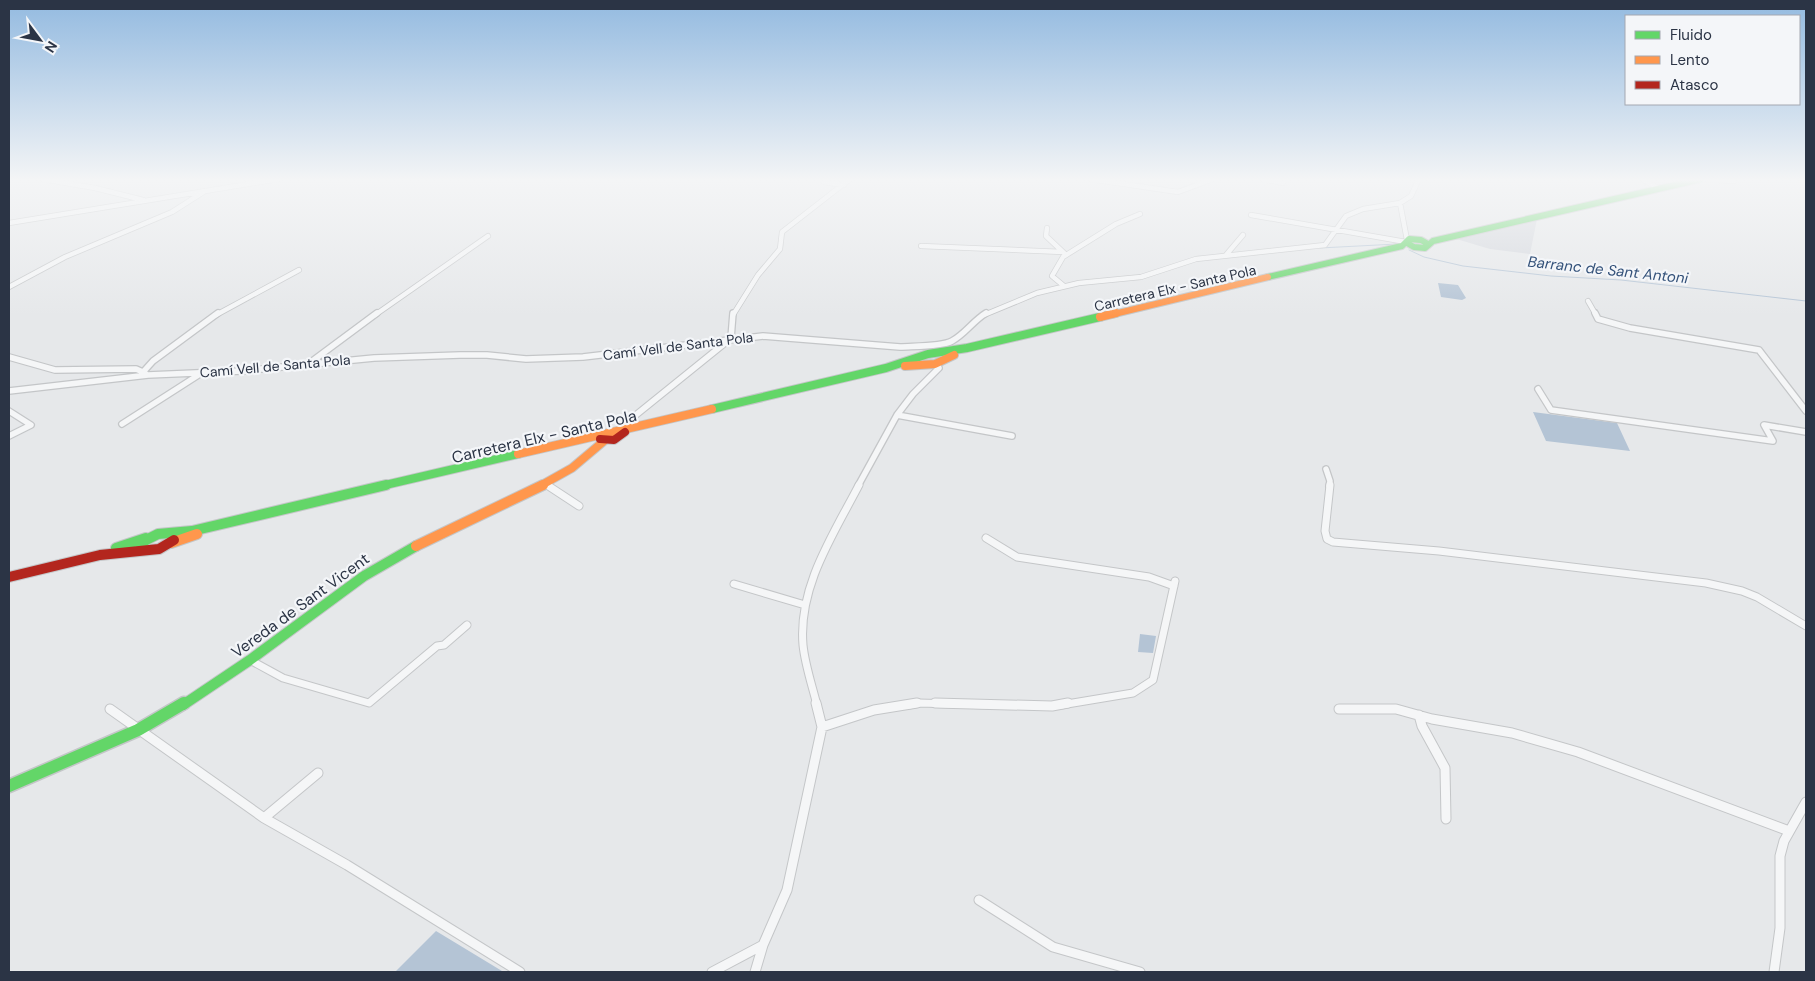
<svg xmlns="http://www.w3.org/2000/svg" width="1815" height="981" viewBox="0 0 1815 981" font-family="'DM Sans',sans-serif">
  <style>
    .built { fill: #d4d7dd }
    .water { fill: #b4c4d5 }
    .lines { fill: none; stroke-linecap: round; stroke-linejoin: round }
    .stream { stroke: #b4c4d5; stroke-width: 1 }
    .street-far3-casing { stroke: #c4c6c8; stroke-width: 6 }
    .street-far2-casing { stroke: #c4c6c8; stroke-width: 8 }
    .street-far1-casing { stroke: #c4c6c8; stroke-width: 9 }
    .street-casing { stroke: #c4c6c8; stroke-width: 11 }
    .fast-far3-casing { stroke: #c4c6c8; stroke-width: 8 }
    .fast-far2-casing { stroke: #c4c6c8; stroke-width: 10 }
    .fast-far1-casing { stroke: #c4c6c8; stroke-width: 12 }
    .fast-casing { stroke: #c4c6c8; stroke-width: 15 }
    .slow-far2-casing { stroke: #c4c6c8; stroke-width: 8 }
    .slow-far1-casing { stroke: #c4c6c8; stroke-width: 10 }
    .slow-casing { stroke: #c4c6c8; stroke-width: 12 }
    .jam-far1-casing { stroke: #c4c6c8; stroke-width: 10 }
    .jam-casing { stroke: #c4c6c8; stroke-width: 12 }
    .street-far3 { stroke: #f5f6f7; stroke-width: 4.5 }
    .street-far2 { stroke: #f5f6f7; stroke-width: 5.5 }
    .street-far1 { stroke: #f5f6f7; stroke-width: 7 }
    .street { stroke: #f5f6f7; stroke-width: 9 }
    .fast-far3 { stroke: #63d668; stroke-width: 6 }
    .fast-far2 { stroke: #63d668; stroke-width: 8 }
    .fast-far1 { stroke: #63d668; stroke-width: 10 }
    .fast { stroke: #63d668; stroke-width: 12 }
    .slow-far2 { stroke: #ff974d; stroke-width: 6 }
    .slow-far1 { stroke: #ff974d; stroke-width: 8 }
    .slow { stroke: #ff974d; stroke-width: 10 }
    .jam-far1 { stroke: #b3261e; stroke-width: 8 }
    .jam { stroke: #b3261e; stroke-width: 10 }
    .labels { text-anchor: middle; stroke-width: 4.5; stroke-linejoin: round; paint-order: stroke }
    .far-street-label { font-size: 14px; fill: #2b3445; stroke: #f4f6f9 }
    .far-water-label { font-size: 15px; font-style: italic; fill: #34527a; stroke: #f4f6f9 }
    .street-label { font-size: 16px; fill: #2b3445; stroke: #f4f6f9 }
  </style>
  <rect width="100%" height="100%" fill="#e6e8ea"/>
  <!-- built -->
  <path class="built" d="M1537,219L1530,254L1490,249L1453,238Z"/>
  <!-- water -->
  <path class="water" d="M1438,283L1458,285L1466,298L1462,300L1441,297Z
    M1533,412L1617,423L1630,451L1546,441Z
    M1140,634L1156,636L1153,653L1138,652Z
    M436,931L502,971V972H395Z"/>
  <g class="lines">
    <!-- stream -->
    <path class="stream" d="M1320,248L1397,244
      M1409,250L1424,257L1463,266L1551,276L1621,280L1806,301"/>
    <defs>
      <path id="street-far3" d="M42,179L95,188L143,200
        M827,179L824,182L844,185
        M1090,179L1178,192L1213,179
        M1262,179L1283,183
        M1642,179L1656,187
        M1703,179L1734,181L1735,179
        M1400,203L1407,240
        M1251,215L1406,242
        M9,223L279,179
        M1047,228L1046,236L1064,253
        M921,246L1063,252
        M1226,255L1243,235
        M1064,286L1052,276L1063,257L1116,224L1140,214
        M9,287L65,257L172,212L205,191
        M1588,301L1596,315
        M216,315L299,270
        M375,315L488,236
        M733,315L758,275L780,249L782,232L850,179
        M984,315L1037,293L1079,283L1141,277L1196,259L1325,245L1346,216L1363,209L1400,203L1411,196L1419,179"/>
      <path id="street-far2" d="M1595,313L1598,319L1630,328L1759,350L1806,411
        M731,338L733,313
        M9,357L55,370L136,369L145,373
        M311,362L377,313
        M144,371L153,361L218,313
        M1538,389L1551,410L1773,441L1764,425L1806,432
        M9,391L148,375L242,371L374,358L460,355H487L526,359L583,357L763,336L900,347C913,346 941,347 952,341C965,334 973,321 986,313
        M9,411L31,425L9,436
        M897,415L1012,436
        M122,424L200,374
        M621,427L730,339
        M1326,469L1330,481L1329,486
        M545,484L549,486
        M858,486L897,415L913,394L939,368L937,364"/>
      <path id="street-far1" d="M547,485L579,506
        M1330,485L1325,531L1327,539L1333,542L1439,551L1706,583L1742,591L1757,597L1806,626
        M986,538L1017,557L1149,577L1174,586
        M734,584L805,605
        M250,660L283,678L369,703L437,646L444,645L467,625
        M817,705C812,685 805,665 803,645C798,587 833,535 859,485
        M909,705L919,703L991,705
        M1061,705L1133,693L1153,680L1175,581"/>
      <path id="street" d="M935,703L1052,706L1068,703
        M110,709L264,818L347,865L520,972
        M1339,709H1396L1432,719L1512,733L1578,752L1789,831
        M1419,715L1422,726L1445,768L1446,819
        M822,727L874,710L917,703
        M264,818L318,773
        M979,900L1053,947L1140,972
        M712,972L763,945
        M755,972L763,945L787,890L822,727L816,703
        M1774,972L1780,928V856L1784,841L1806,802"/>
      <path id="fast-far3" d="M1407,243L1414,247L1425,248L1433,241L1701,179
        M1268,277L1402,246L1409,239L1421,240L1428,244"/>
      <path id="fast-far2" d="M712,409L886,368L928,354L967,348L1100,317
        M381,486L518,454"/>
      <path id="fast-far1" d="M116,548L146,538
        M142,550L141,545L146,540L158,534L192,531L386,485
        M183,705L250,660L364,576L416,546"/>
      <path id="fast" d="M9,786L138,730L184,703"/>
      <path id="slow-far2" d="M1110,315L1268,277"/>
      <path id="slow-far1" d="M1100,317L1116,313
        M905,366L935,364L954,355
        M518,454L712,409
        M540,486L572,468L604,441"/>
      <path id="slow" d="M171,543L197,534
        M416,546L543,485"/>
      <path id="jam-far1" d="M600,439L614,440L625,432"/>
      <path id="jam" d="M9,577L100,555L159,549L174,540"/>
    </defs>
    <!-- street-far3 casing -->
    <use href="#street-far3" class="street-far3-casing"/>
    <!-- street-far2 casing -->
    <use href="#street-far2" class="street-far2-casing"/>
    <!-- street-far1 casing -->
    <use href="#street-far1" class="street-far1-casing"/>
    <!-- street casing -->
    <use href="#street" class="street-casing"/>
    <!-- fast-far3 casing -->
    <use href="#fast-far3" class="fast-far3-casing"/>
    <!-- fast-far2 casing -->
    <use href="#fast-far2" class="fast-far2-casing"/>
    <!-- fast-far1 casing -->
    <use href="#fast-far1" class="fast-far1-casing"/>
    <!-- fast casing -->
    <use href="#fast" class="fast-casing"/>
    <!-- slow-far2 casing -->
    <use href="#slow-far2" class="slow-far2-casing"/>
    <!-- slow-far1 casing -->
    <use href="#slow-far1" class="slow-far1-casing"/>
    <!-- slow casing -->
    <use href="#slow" class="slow-casing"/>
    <!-- jam-far1 casing -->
    <use href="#jam-far1" class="jam-far1-casing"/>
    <!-- jam casing -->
    <use href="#jam" class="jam-casing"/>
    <!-- street-far3 -->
    <use href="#street-far3" class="street-far3"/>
    <!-- street-far2 -->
    <use href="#street-far2" class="street-far2"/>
    <!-- street-far1 -->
    <use href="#street-far1" class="street-far1"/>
    <!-- street -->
    <use href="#street" class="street"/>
    <!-- fast-far3 -->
    <use href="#fast-far3" class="fast-far3"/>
    <!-- fast-far2 -->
    <use href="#fast-far2" class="fast-far2"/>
    <!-- fast-far1 -->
    <use href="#fast-far1" class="fast-far1"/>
    <!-- fast -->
    <use href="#fast" class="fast"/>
    <!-- slow-far2 -->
    <use href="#slow-far2" class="slow-far2"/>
    <!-- slow-far1 -->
    <use href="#slow-far1" class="slow-far1"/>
    <!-- slow -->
    <use href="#slow" class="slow"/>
    <!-- jam-far1 -->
    <use href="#jam-far1" class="jam-far1"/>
    <!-- jam -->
    <use href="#jam" class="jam"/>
  </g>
  <!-- sky -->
  <linearGradient id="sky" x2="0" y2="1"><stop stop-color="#93bae0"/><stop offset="0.57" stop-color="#f4f5f6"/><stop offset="1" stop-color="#f4f5f6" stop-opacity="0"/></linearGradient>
  <rect width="1815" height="316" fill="url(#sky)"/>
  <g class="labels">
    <!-- far-street labels -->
    <g class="far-street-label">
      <text transform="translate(1175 288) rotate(-13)" y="5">Carretera Elx - Santa Pola</text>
      <text transform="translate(678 346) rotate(-7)" y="5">Camí Vell de Santa Pola</text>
      <text transform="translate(275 366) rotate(-5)" y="5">Camí Vell de Santa Pola</text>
    </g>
    <!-- far-water labels -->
    <g class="far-water-label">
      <text transform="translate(1608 270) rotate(6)" y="5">Barranc de Sant Antoni</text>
    </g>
    <!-- street labels -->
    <g class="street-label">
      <text transform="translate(544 436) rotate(-13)" y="6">Carretera Elx - Santa Pola</text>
      <text transform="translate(300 605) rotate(-36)" y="6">Vereda de Sant Vicent</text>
    </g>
  </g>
  <!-- border -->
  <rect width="1815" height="981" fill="none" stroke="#2b3445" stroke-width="20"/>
  <!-- legend -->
  <rect x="1625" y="15" width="175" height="90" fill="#f4f6f9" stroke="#a4a8b1"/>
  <rect x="1635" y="31" width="25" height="8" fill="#63d668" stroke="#a4a8b1"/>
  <text x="1670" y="40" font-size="15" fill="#2b3445">Fluido</text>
  <rect x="1635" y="56" width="25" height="8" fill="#ff974d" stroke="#a4a8b1"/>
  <text x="1670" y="65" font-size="15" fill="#2b3445">Lento</text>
  <rect x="1635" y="81" width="25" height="8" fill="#b3261e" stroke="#a4a8b1"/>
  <text x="1670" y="90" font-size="15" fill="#2b3445">Atasco</text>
  <!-- north arrow -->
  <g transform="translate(40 40) rotate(122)" stroke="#f4f6f9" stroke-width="4" paint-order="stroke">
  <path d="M0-4L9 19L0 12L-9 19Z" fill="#2b3445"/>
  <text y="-8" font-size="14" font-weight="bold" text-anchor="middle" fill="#2b3445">N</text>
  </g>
</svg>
